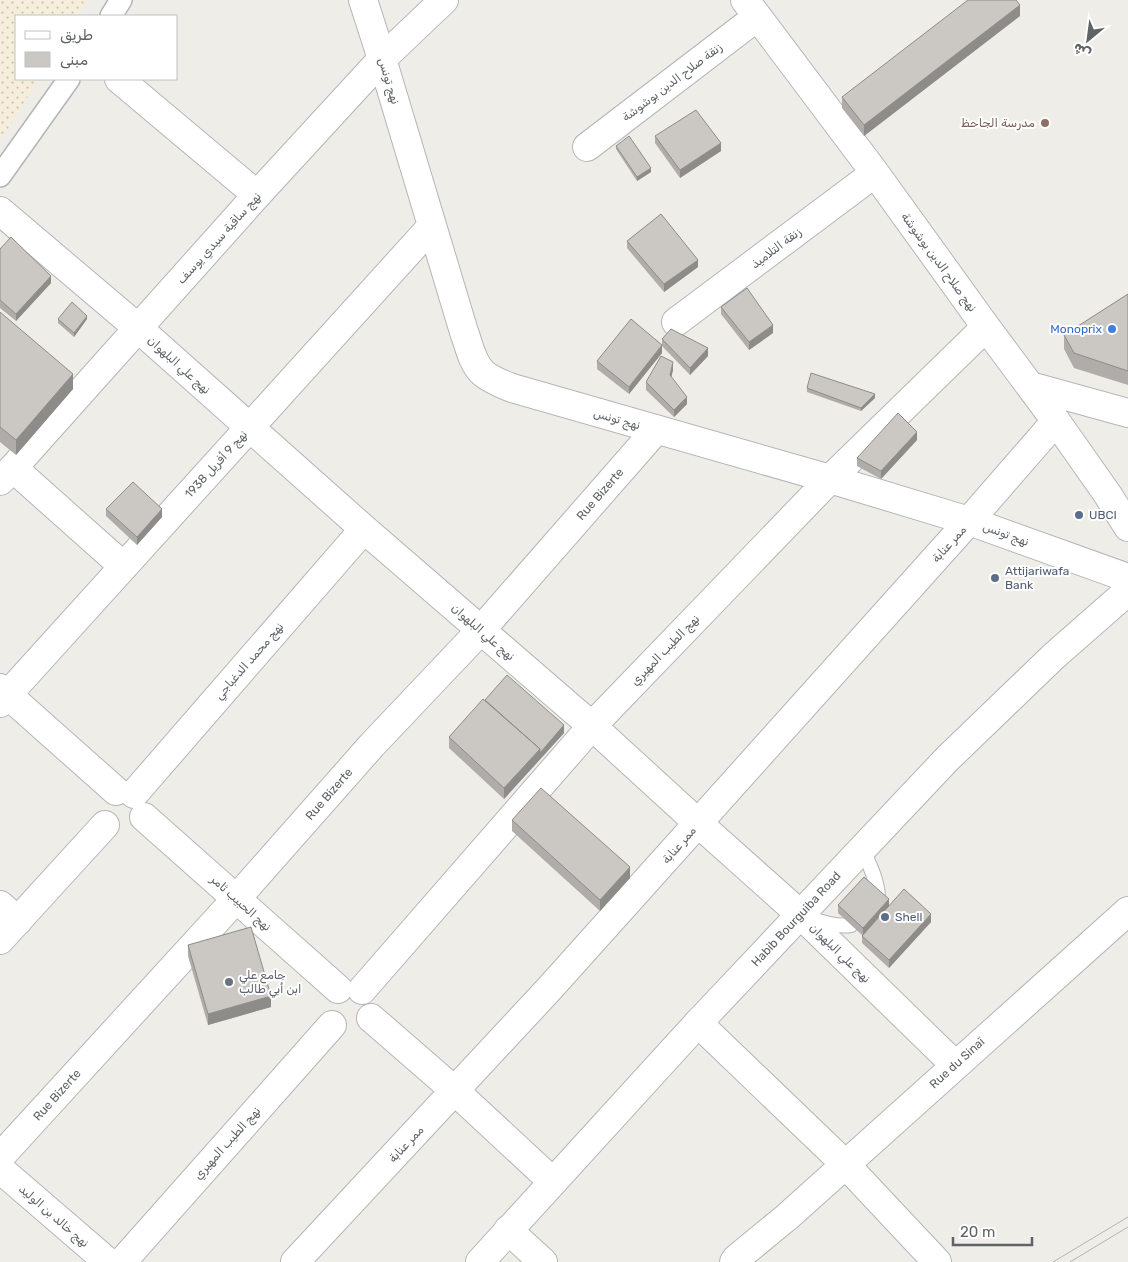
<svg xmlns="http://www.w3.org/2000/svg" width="1128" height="1262" viewBox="0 0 1128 1262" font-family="Rubik,'Noto Sans Arabic',sans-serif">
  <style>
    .sand { fill: url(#sand-dots) }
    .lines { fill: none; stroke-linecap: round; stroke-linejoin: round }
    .service-casing { stroke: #b3b5b8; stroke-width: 16 }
    .pedestrian-casing { stroke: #b3b5b8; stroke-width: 24 }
    .minor-casing { stroke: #b3b5b8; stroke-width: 30 }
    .secondary-casing { stroke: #b2b5b8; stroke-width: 30 }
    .service { stroke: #fff; stroke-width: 14 }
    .pedestrian { stroke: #fff; stroke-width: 21 }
    .minor { stroke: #fff; stroke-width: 28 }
    .secondary { stroke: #fff; stroke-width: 28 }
    .tram { stroke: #b3b4b4; stroke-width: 1 }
    .wall { fill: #afaca9 }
    .shaded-wall { fill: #8e8c89 }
    .building { fill: #cbc8c4; stroke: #8e8c89 }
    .education-dot { fill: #8d6e63; stroke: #fff; stroke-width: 2 }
    .shop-dot { fill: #3f7fe0; stroke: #fff; stroke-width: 2 }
    .service-dot { fill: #5c6f8a; stroke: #fff; stroke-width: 2 }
    .worship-dot { fill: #6b7280; stroke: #fff; stroke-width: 2 }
    .labels { text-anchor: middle; stroke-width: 4; stroke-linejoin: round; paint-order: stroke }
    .street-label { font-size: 12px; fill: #5f6366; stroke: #fff }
    .education-label { font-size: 12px; fill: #785e54; stroke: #fff; text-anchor: end }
    .shop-label { font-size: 12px; fill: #366cbe; stroke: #fff; text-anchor: end }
    .service-label { font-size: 12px; fill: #4e5e75; stroke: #fff; text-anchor: start }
    .worship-label { font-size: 12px; fill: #5b616d; stroke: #fff; text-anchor: start }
  </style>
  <defs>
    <pattern id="sand-dots" width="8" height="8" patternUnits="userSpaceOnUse" patternTransform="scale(1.25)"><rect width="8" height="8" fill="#f7eddb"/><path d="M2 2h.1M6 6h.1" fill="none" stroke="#cbc4b5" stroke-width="1.8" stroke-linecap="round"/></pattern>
  </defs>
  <rect width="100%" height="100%" fill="#efede8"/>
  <!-- sand -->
  <path class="sand" d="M0,0H88L78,16H16V79H39L0,141Z"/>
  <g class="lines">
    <defs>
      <path id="service" d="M862,848C869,864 877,879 878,896
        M813,919C826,924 838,927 851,925"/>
      <path id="pedestrian" d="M111,16L121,0
        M0,176L69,79"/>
      <path id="minor" d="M363,0L382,59L464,332C469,345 472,363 483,373C491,380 502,384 512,388L830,479L969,521L1128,578
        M745,0L875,173L986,327L1056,421L1108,495L1128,527
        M119,79L257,195
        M587,147L757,17
        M0,211L138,328L364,529L592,726L698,823L801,915L955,1065
        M676,322L875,173
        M1030,386L1128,413
        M13,468L123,566
        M0,481L13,468L257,195L382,59L444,0
        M0,688L116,791
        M0,703L432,226
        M134,794L364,529
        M144,817L338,989
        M0,905L18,921
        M0,940L105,825
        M362,990L592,726L830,479L986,327
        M371,1018L455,1091L553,1182
        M698,1023L845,1164L937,1262
        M0,1157L236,899L372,745L481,630L656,430
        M0,1169L108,1262
        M508,1230L543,1262
        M122,1262L332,1025
        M295,1262L550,988L969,521L1056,421
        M734,1262L737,1258L787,1217L1128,911"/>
      <path id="secondary" d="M480,1262L698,1023L948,758L1054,656L1128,591"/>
    </defs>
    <!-- service casing -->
    <use href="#service" class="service-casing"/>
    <!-- pedestrian casing -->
    <use href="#pedestrian" class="pedestrian-casing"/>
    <!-- minor casing -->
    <use href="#minor" class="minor-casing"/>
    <!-- secondary casing -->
    <use href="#secondary" class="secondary-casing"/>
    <!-- service -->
    <use href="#service" class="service"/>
    <!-- pedestrian -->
    <use href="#pedestrian" class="pedestrian"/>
    <!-- minor -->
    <use href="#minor" class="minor"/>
    <!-- secondary -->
    <use href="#secondary" class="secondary"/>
    <!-- tram -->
    <path class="tram" d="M1053,1262L1128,1217
      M1070,1262L1128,1227"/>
  </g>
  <!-- wall -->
  <path class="wall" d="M1020,16L864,136L842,108V97Z
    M655,136L721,151L680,178L655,143Z
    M616,146L651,172L637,181L616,149Z
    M627,241L698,267L664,292L627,248Z
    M0,249L51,283L16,321L0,308Z
    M1128,294V385L1074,368L1064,349V335Z
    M721,307L773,333L749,350L721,314Z
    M0,312L73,389L16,455L0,442Z
    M58,319H87L74,337L58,323Z
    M662,339L708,356L690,375L662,346Z
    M662,353L629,394L597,369V361Z
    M673,370L671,377L687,404L674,417L646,390V382Z
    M807,388L875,398L861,411L807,392Z
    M917,440L881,479L857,466V458Z
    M106,509L162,517L137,545L106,516Z
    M485,700L564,733L504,799L449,748V737Z
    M512,820L630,878L600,911L512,831Z
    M838,905L889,906L931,922L889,968L862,943V935L838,913Z
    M188,945L271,1007L208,1025L188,956Z"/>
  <!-- shaded-wall -->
  <path class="shaded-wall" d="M1020,5V16L864,136V125Z
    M721,143V151L680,178V170Z
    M651,168V172L637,181V177Z
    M698,260V267L664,292V284Z
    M51,276V283L16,321V314Z
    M87,316V319L74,337V333Z
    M773,325V333L749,350V342Z
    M662,345V353L629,394V387Z
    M708,348V356L690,375V368Z
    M673,362V370L670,383V375Z
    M73,374V389L16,455V440Z
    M875,394V398L861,411V408Z
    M687,397V404L674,417V410Z
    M917,432V440L881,479V471Z
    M162,509V517L137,545V537Z
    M564,725V733L504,799V788L540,749Z
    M630,867V878L600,911V900Z
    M889,899V906L863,936V928Z
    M931,914V922L889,968V960Z
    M271,996V1007L208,1025V1014Z"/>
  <!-- building -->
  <path class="building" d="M968,0H1016L1020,5L864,125L842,97Z
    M696,110L721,143L680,170L655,136Z
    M629,136L651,168L637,177L616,146Z
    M661,214L698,260L664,284L627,241Z
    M11,237L51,276L16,314L0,300V249Z
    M747,288L773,325L749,342L721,307Z
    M1128,294V371L1074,353L1064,335Z
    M72,302L87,316L74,333L58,319Z
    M0,312L73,374L16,440L0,427Z
    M631,319L662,345L629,387L597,361Z
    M671,329L708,348L690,368L662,339Z
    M661,356L673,362L670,375L687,397L674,410L646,382Z
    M811,373L875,394L861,408L807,388Z
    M898,413L917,432L881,471L857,458Z
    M133,482L162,509L137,537L106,509Z
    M507,675L564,725L540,753V749L485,700Z
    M483,699L540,749L504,788L449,737Z
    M541,788L630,867L600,900L512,820Z
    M864,877L889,899L863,928L838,905Z
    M904,889L931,914L889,960L862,936Z
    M251,927L271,996L208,1014L188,945Z"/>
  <!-- markers -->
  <circle class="education-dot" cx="1045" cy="123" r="5"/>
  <circle class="shop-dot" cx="1112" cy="329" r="5"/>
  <g class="service-dot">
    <circle cx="1079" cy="515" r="5"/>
    <circle cx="995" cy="578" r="5"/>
    <circle cx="885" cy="917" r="5"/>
  </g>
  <circle class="worship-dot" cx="229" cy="982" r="5"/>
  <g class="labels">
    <!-- street labels -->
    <g class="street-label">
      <text transform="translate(389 81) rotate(73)" y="4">نهج تونس</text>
      <text transform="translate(672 82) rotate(-37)" y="4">زنقة صلاح الدين بوشوشة</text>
      <text transform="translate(219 238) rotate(-48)" y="4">نهج ساقية سيدي يوسف</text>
      <text transform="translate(776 248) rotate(-37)" y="4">زنقة التلاميذ</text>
      <text transform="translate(939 262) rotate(54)" y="4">نهج صلاح الدين بوشوشة</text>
      <text transform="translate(179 365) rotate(42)" y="4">نهج علي البلهوان</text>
      <text transform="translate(617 419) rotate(16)" y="4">نهج تونس</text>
      <text transform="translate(216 464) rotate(-48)" y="4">نهج 9 أفريل 1938</text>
      <text transform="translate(600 494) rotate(-49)" y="4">Rue Bizerte</text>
      <text transform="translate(1006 534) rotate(20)" y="4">نهج تونس</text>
      <text transform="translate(949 544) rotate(-48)" y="4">ممر عنابة</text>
      <text transform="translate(483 632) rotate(41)" y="4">نهج علي البلهوان</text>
      <text transform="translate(665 650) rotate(-46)" y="4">نهج الطيب المهيري</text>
      <text transform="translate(249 661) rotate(-49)" y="4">نهج محمد الدغباجي</text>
      <text transform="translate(329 794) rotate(-49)" y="4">Rue Bizerte</text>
      <text transform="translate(679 845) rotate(-49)" y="4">ممر عنابة</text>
      <text transform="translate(241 903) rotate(42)" y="4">نهج الحبيب ثامر</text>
      <text transform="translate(796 919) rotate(-47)" y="4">Habib Bourguiba Road</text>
      <text transform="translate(840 953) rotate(44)" y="4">نهج علي البلهوان</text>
      <text transform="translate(957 1063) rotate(-42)" y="4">Rue du Sinaï</text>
      <text transform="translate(57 1095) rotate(-48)" y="4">Rue Bizerte</text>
      <text transform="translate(227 1143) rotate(-48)" y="4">نهج الطيب المهيري</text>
      <text transform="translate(406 1144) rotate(-47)" y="4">ممر عنابة</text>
      <text transform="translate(54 1216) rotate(41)" y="4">نهج خالد بن الوليد</text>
    </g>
    <!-- education labels -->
    <g class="education-label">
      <text x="1035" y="127">مدرسة الجاحظ</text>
    </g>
    <!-- shop labels -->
    <g class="shop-label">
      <text x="1102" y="333">Monoprix</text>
    </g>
    <!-- service labels -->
    <g class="service-label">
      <text x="1089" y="519">UBCI</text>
      <text x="1005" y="575">Attijariwafa<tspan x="1005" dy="14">Bank</tspan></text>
      <text x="895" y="921">Shell</text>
    </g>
    <!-- worship labels -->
    <g class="worship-label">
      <text x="239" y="979">جامع علي<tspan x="239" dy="14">ابن أبي طالب</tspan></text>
    </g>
  </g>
  <!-- legend -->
  <rect x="15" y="15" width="162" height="65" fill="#ffffff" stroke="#bfc1c2"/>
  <rect x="25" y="31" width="25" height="8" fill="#ffffff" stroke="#bfc1c2"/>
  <text x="60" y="40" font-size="15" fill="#5f6366">طريق</text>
  <rect x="25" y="52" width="25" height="15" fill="#cbc8c4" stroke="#bfc1c2"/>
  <text x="60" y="65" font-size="15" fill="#5f6366">مبنى</text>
  <!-- north arrow -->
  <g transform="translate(1088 40) rotate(209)" stroke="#ffffff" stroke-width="4" paint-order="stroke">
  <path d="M0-4L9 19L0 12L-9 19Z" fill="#5f6366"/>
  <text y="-8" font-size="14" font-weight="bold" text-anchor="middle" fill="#5f6366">ش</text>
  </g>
  <!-- scale -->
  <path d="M953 1237v8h79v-8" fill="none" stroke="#5f6366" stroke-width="2.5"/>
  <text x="960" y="1237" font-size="15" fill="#5f6366" stroke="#ffffff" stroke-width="4" paint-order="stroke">20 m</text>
</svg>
